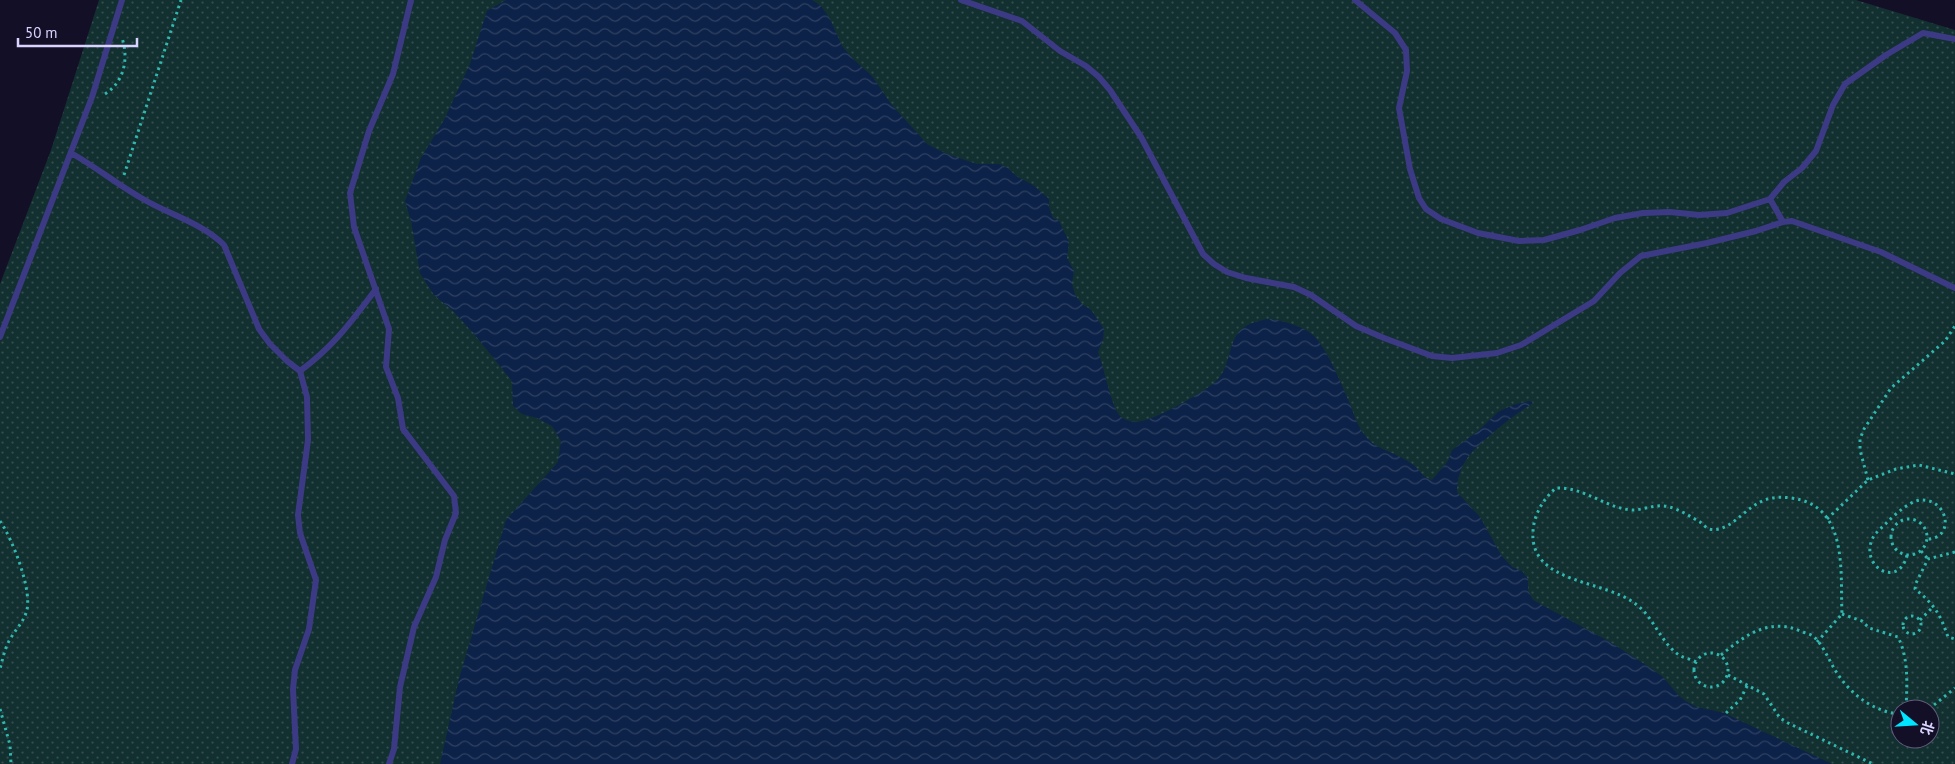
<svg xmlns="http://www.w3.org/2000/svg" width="1955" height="764" viewBox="0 0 1955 764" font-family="'PT Sans','Noto Sans SC',sans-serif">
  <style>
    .green { fill: url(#green-dots); fill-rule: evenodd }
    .water { fill: url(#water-waves) }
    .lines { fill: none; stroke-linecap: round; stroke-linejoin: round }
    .path { stroke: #2fb8b0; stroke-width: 3; stroke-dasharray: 2.5 4; stroke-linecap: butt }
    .lane { stroke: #3d3a85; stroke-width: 6 }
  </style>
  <defs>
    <pattern id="green-dots" width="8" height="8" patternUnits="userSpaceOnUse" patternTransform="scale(1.25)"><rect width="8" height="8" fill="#12302f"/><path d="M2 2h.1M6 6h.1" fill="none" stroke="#344d4e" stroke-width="1.8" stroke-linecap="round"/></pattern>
    <pattern id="water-waves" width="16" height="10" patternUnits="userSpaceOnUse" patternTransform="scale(1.25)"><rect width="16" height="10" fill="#0c2248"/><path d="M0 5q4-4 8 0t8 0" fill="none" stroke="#2f4163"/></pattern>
  </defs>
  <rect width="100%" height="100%" fill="#130f26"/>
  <!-- green -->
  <path class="green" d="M99,0H1856L1955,30V764H0V284L51,150ZM1900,709H1930V739H1900Z"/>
  <!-- water -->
  <path class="water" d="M506,0H812L821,6L830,19L842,46L853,59L872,76L891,104L927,144L947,154L977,164H999L1008,168L1016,176L1033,185L1049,199V207L1053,218L1059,221L1069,242L1067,258L1074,271L1072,283L1075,295L1082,304L1091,310L1104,329L1103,340L1098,352C1104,367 1111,406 1120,416C1125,421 1135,423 1142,421C1158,418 1210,390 1220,377C1234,357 1226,331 1255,322C1260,321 1265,319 1270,319C1280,320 1304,327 1312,334C1327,347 1342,386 1350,404C1354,415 1358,428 1367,438C1379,451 1398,453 1412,464C1421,470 1420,476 1432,480L1448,461L1452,450L1477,432L1498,412L1513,405L1530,401L1533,403C1517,413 1503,424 1489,436C1469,453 1458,465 1457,492L1480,517L1501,555L1512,567L1522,571L1528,579V590L1533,600L1610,642L1646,665L1663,677L1679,696L1687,702L1697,707L1724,713L1832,764H440L459,679L506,520L558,462L561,441L552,426L537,418L522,414L513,406L512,381L475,335L454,312L434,295L420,273L411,221L405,201L421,158L444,120L470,64L487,11Z"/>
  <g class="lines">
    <!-- path -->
    <path class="path" d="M105,94C124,82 129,59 122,38
      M124,175L181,0
      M1868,480L1860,450V439L1864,429L1891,388L1945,341L1955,326
      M1827,519L1868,480L1896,469L1919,465L1955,474
      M1891 537a18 18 0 1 1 36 0a18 18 0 1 1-36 0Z
      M0,521C12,538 34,593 26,613C23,622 17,628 12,636C5,646 3,658 0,669
      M1921,551L1928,559
      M1955,552L1928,559L1916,583L1915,589C1935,605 1940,614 1948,637L1955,639
      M1907,555C1899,591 1855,565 1875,534C1886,524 1906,501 1921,500C1949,499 1955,539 1927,539
      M1842,614L1862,621L1869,628L1898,637C1909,659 1907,685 1906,709
      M1903 625a9 9 0 1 1 18 0a9 9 0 1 1-18 0Z
      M1920,620L1934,606
      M1694 670a17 17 0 1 1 34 0a17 17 0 1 1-34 0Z
      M1721,655C1744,636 1769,617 1800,631C1805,633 1811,634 1814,637C1823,645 1829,660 1835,670C1849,693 1873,712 1900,714
      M1696,662C1691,659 1684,658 1679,655C1661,643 1654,618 1637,605C1606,579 1529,585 1533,531C1534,514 1544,498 1556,488C1585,487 1605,508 1632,510C1645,510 1656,503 1669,507C1679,509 1691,517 1700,522C1703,524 1706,528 1709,529C1726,533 1740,515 1752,507C1764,498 1776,496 1791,498C1849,505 1840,572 1842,614L1817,642
      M1728,675L1764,694L1780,718L1788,723L1873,764
      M0,709L10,745L11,764
      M1929,709L1955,688
      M1726,713L1740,700L1748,684"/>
    <!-- lane -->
    <path class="lane" d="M961,0L1022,21L1060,51L1086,66L1099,77L1110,90L1141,137L1203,254L1214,264L1227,272L1246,278L1294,287L1311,295L1356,326L1384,338L1432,356L1452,358L1497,353L1521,345L1594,301L1620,273L1641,256L1707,243L1756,231L1783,222L1792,221L1881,252L1955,288
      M1355,0L1395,33L1406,50L1407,71L1399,108L1410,169L1419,198L1426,209L1441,219L1478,233L1519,241L1544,240L1580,230L1615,218L1643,213L1670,212L1699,215L1727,213L1770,199L1784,182L1802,168L1816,151L1833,105L1845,84L1886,55L1923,33L1955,39
      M71,153C96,167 118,185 143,199C170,215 202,223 224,245L259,329L270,344L287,361L300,371L307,397L308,440L298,515L300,533L316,580L309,629L295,670L293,689L296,749L292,764
      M1770,199L1783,222
      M0,337L92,97L122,0
      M300,371C334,346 351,322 376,289
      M389,764L394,749L400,687L414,627L436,577L445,540L456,513L454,496L403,429L398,398L386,367L389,329L354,227L350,193L369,131L393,74L411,0"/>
  </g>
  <!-- north arrow -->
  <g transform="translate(1915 724) rotate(108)"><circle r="24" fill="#130f26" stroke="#625e7d"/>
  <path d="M0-4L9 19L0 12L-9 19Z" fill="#00e5ff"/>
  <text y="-8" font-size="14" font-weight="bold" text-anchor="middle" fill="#d9d4ff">北</text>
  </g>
  <!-- scale -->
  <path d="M18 38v8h119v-8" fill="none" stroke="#d9d4ff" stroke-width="2.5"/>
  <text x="25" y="38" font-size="15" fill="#d9d4ff" stroke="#130f26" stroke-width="4" paint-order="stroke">50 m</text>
</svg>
